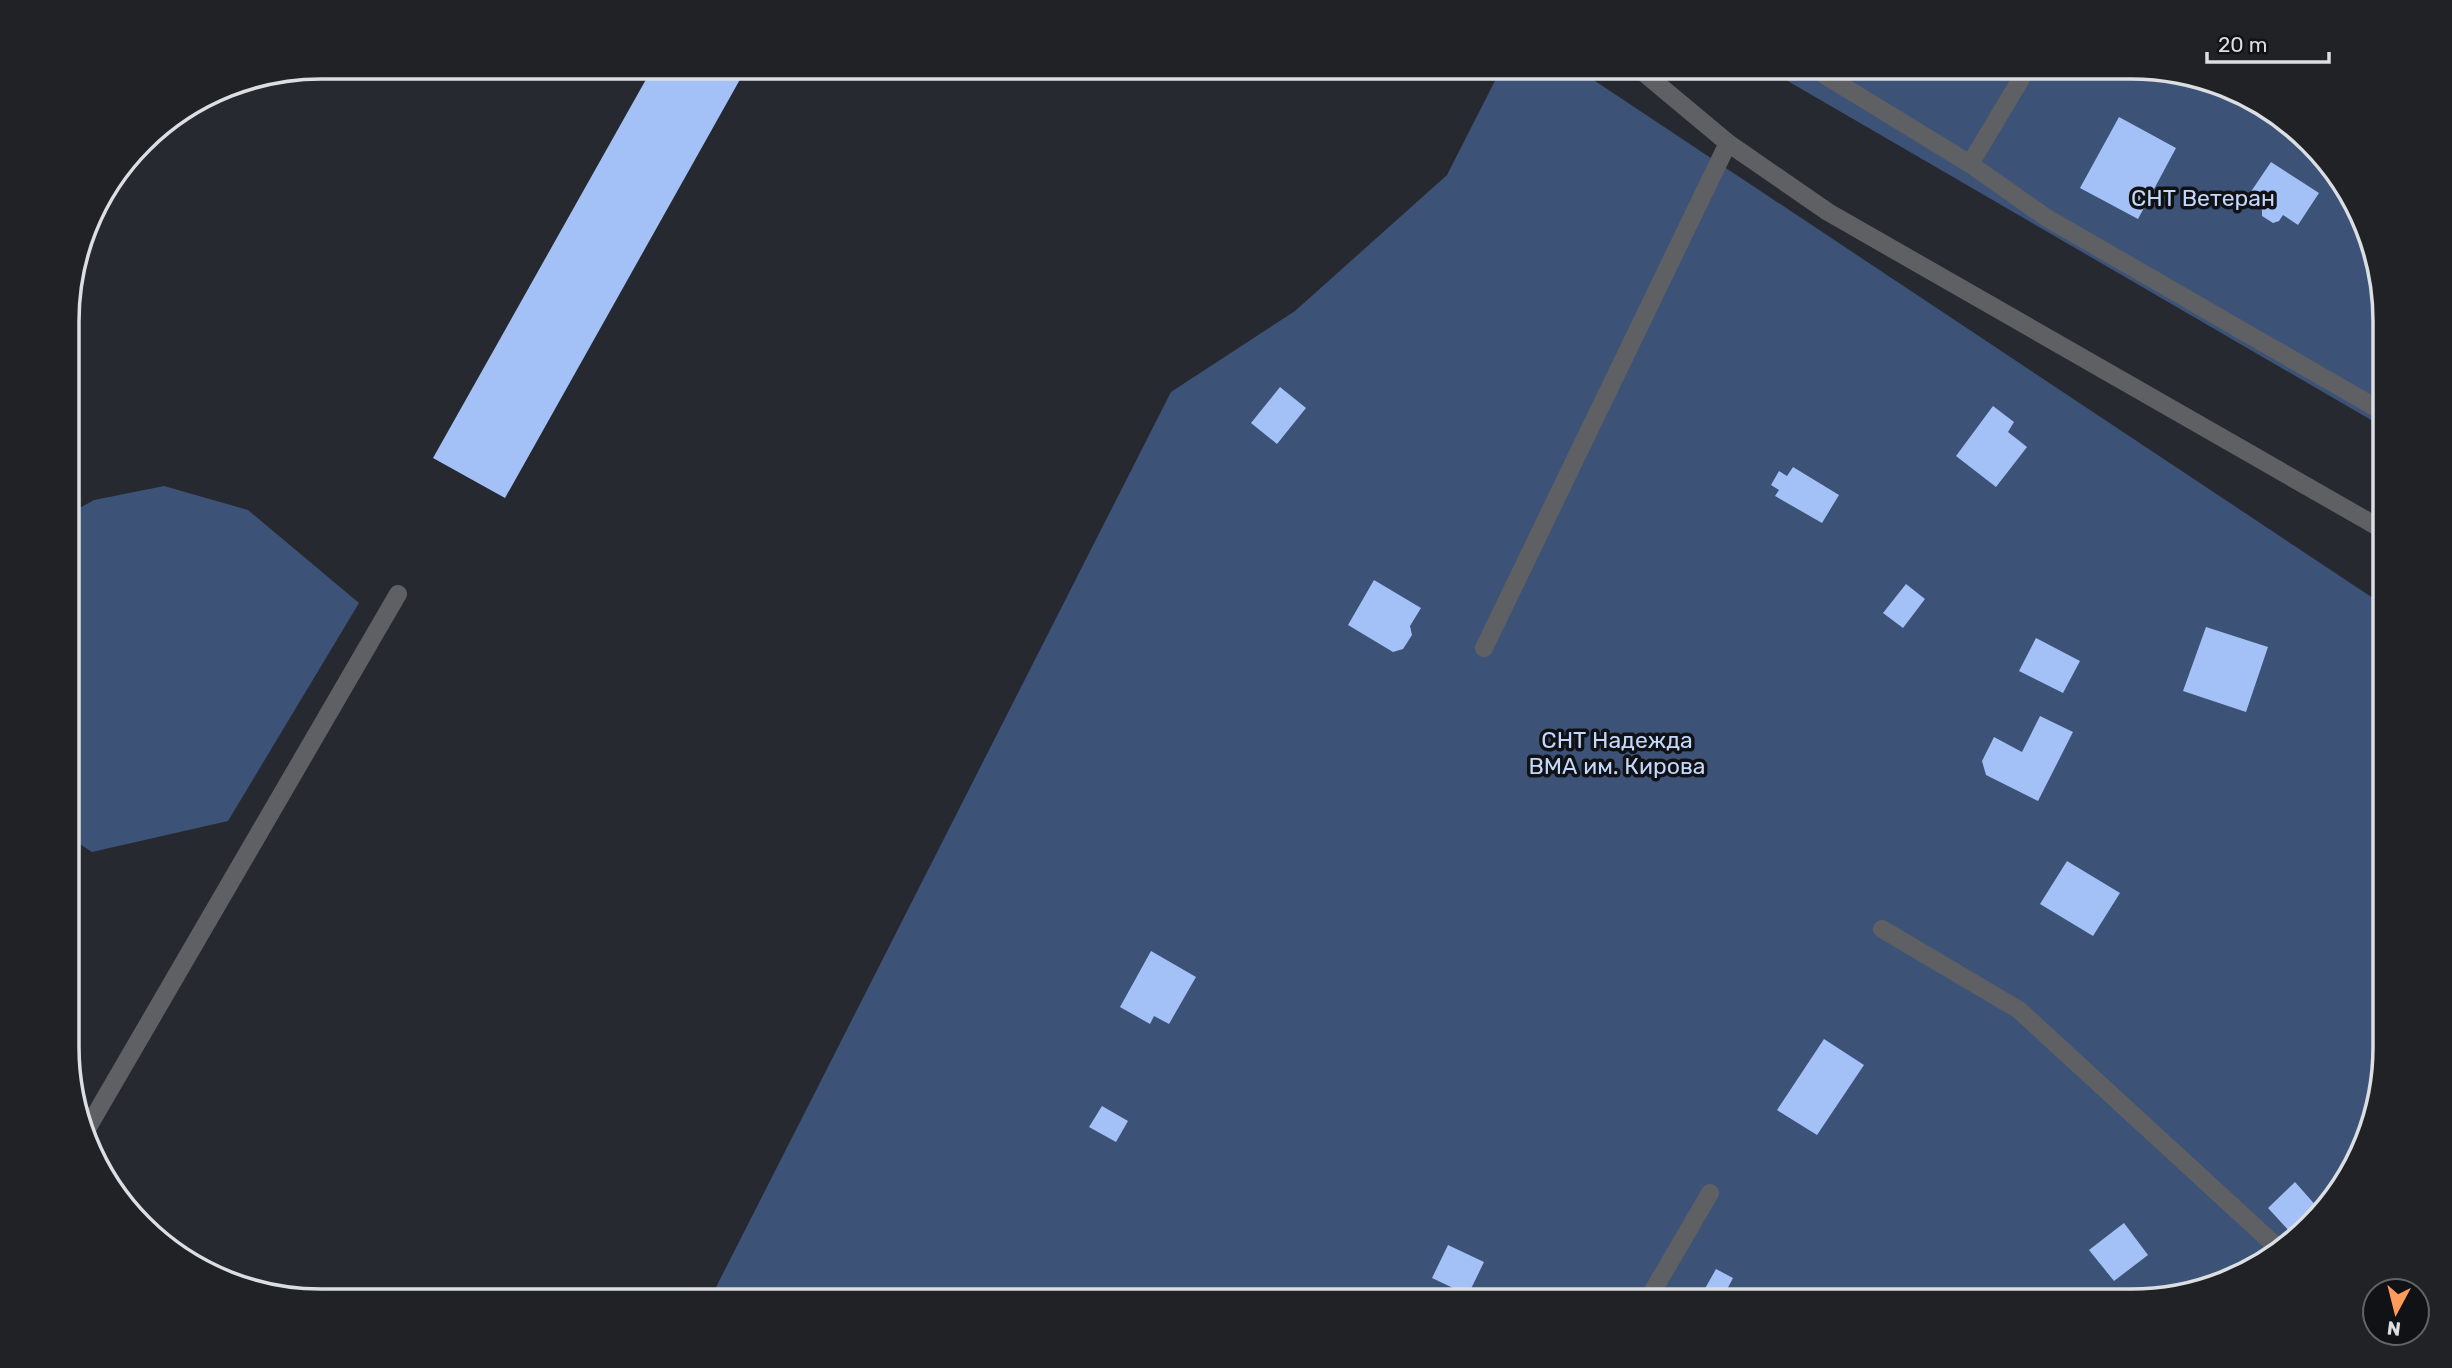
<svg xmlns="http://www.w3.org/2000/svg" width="2452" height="1368" viewBox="0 0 2452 1368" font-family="Rubik,sans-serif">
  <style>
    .green { fill: #3d5277 }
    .building { fill: #a3c1f7 }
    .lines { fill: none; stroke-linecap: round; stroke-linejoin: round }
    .lane { stroke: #5e6064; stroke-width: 18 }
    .street { stroke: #5e6064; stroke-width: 18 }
    .labels { text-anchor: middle; stroke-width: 7; stroke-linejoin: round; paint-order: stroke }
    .park-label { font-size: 23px; fill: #c4d8fc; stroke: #101215 }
    .rim { fill: none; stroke: #dbdee2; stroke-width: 3.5 }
  </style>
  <rect width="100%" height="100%" fill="#262930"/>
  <!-- green -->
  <path class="green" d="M1502,67H1574L2385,606V1063L2352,1174L2259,1267L2147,1301H709L1171,392L1295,311L1447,175Z
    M1779,67H2132L2258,100L2343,180L2385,304V428L1786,80Z
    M147,138L83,254L79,252L93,208Z
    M164,486L248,510L359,603L228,821L92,852L69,837V514L94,500Z"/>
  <!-- building -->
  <path class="building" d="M653,67H747L505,498L433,458Z
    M2119,117L2176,148L2138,219L2080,188Z
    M2271,162L2319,193L2298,225L2283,215L2279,221L2273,223L2262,216V209L2266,203L2250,193Z
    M1280,387L1306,408L1277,444L1251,423Z
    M1993,406L2014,422L2008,432L2027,447L1996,487L1956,456Z
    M1793,467L1839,495L1822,523L1775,496L1779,490L1771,485L1779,471L1787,476Z
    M1374,580L1421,608L1410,626L1412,635L1403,649L1393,652L1348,625Z
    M1906,584L1925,599L1903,628L1883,613Z
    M2206,627L2268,647L2246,712L2183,691Z
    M2036,638L2080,661L2063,693L2019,671Z
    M2040,716L2073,732L2038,801L1986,775L1982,761L1994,737L2022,752Z
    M2067,861L2120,893L2093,936L2040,904Z
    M1151,951L1196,977L1169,1024L1154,1016L1150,1024L1120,1007Z
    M1824,1039L1864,1065L1817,1135L1777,1110Z
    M1102,1106L1128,1121L1116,1142L1089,1127Z
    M2295,1182L2318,1208L2292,1234L2268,1208Z
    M2124,1223L2148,1255L2114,1281L2089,1250Z
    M1448,1245L1484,1262L1468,1295L1432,1278Z
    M1716,1269L1733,1278L1721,1301H1698Z"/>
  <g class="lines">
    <!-- lane -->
    <path class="lane" d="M1484,648L1728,143
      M1882,929L2019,1010L2278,1248
      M87,1129L398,594"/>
    <!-- street -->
    <path class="street" d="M1637,67L1728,143L1828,212L2385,531
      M1818,67L1823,74L1970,164L2047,218L2385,413
      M1970,164L2028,67
      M1647,1301L1710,1193"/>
  </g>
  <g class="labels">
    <!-- park labels -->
    <g class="park-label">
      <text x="2203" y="206">СНТ Ветеран</text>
      <text x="1617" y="748">СНТ Надежда<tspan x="1617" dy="26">ВМА им. Кирова</tspan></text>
    </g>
  </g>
  <!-- crop -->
  <path d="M0 0H2452V1368H0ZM321 79H2131A242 242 0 0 1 2373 321V1047A242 242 0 0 1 2131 1289H321A242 242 0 0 1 79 1047V321A242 242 0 0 1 321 79Z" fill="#202225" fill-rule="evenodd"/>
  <path class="rim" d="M321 79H2131A242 242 0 0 1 2373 321V1047A242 242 0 0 1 2131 1289H321A242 242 0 0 1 79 1047V321A242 242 0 0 1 321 79Z"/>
  <!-- north arrow -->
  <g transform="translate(2396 1312) rotate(187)"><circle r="33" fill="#101215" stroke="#616467" stroke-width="2"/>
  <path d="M0-5L12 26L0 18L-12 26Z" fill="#ff9b5a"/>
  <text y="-10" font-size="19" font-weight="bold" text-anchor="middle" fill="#dbdee2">N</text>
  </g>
  <!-- scale -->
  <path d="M2207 52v10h122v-10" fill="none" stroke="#dbdee2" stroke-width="3.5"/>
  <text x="2218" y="52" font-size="21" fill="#dbdee2" stroke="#101215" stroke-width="5" paint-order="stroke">20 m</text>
</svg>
